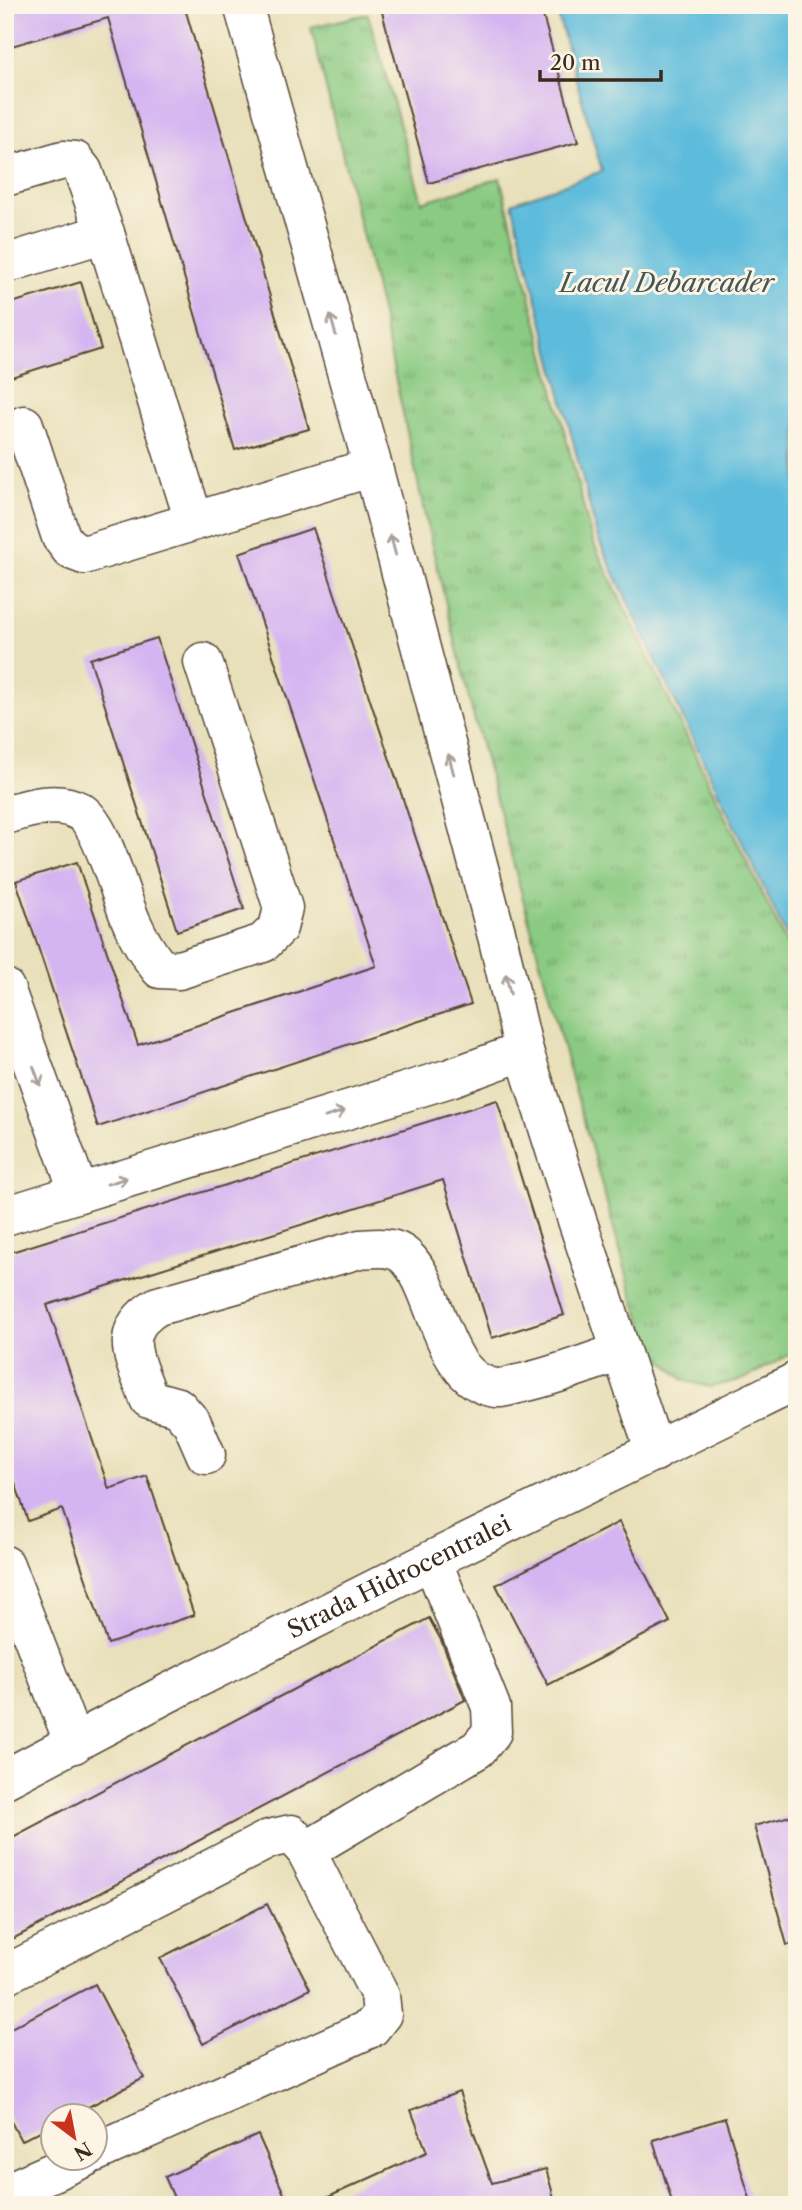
<svg xmlns="http://www.w3.org/2000/svg" width="802" height="2210" viewBox="0 0 802 2210" font-family="'Libre Caslon Text',serif">
  <style>
    .park { fill: url(#park-tufts); stroke: #627a50; stroke-width: 2 }
    .water { fill: #5dbcdc; stroke: #4c737d; stroke-width: 2 }
    .building { fill: #d5b5f1 }
    .lines { fill: none; stroke-linecap: round; stroke-linejoin: round }
    .minor-casing { stroke: #554535; stroke-width: 41 }
    .minor { stroke: #fff; stroke-width: 38 }
    .oneway { stroke: #a79f9a }
    .labels { text-anchor: middle; stroke-width: 6; stroke-linejoin: round; paint-order: stroke }
    .street-label { font-size: 24px; fill: #3b2a1e; stroke: #fcf5e5 }
    .water-label { font-size: 26px; font-style: italic; fill: #455657; stroke: #fcf5e5 }
  </style>
  <defs>
    <pattern id="park-tufts" width="24" height="20" patternUnits="userSpaceOnUse" patternTransform="scale(1.75)"><rect width="24" height="20" fill="#8aca82"/><path d="M3 7l-1-3M5 7V3M7 7l1-3M15 17l-1-3M17 17v-4M19 17l1-3" fill="none" stroke="#72a46a"/></pattern>
  </defs>
  <rect width="100%" height="100%" fill="#fcf5e5"/>
  <filter id="ink" filterUnits="userSpaceOnUse"><feTurbulence type="fractalNoise" baseFrequency=".0143" numOctaves="2"/><feDisplacementMap in="SourceGraphic" scale="14" xChannelSelector="R" yChannelSelector="G"/><feConvolveMatrix kernelMatrix="1 2 1 2 8 2 1 2 1" color-interpolation-filters="sRGB"/></filter>
  <filter id="wash" filterUnits="userSpaceOnUse"><feTurbulence type="fractalNoise" baseFrequency=".00686" numOctaves="4" result="noise"/><feDisplacementMap in="SourceGraphic" scale="28" xChannelSelector="R" yChannelSelector="G"/><feGaussianBlur stdDeviation="1.57" result="paint"/><feColorMatrix in="noise" values="0 0 0 0 0 0 0 0 0 0 0 0 0 0 0 0 0 1.4 0 .05"/><feComposite in="paint" operator="in"/></filter>
  <g filter="url(#wash)">
    <rect width="100%" height="100%" fill="#e8e0ba"/>
    <!-- park -->
    <path class="park" d="M368,14L422,202L500,178L592,540L797,966V1351L744,1379L710,1387L683,1380L652,1349L634,1300L564,1050L470,703L427,525L380,306L311,27Z"/>
    <!-- water -->
    <path class="water" d="M555,5H797V958L598,539L512,203L602,171Z"/>
    <g id="blocks">
      <!-- building -->
      <path class="building" d="M5,5H184L309,429L235,450L108,18L5,48Z
        M406,5H540L578,142L429,183L382,12Z
        M81,282L101,349L5,379V305Z
        M313,528L471,1004L98,1127L16,881L77,862L138,1045L376,966L239,553Z
        M157,638L244,909L177,931L90,659Z
        M497,1100L564,1315L492,1338L443,1180L47,1305L109,1489L147,1476L194,1615L108,1644L62,1509L28,1521L5,1453V1254Z
        M619,1522L670,1622L548,1685L496,1585Z
        M429,1618L441,1640L465,1700L5,1943V1841Z
        M797,1814V1944L787,1945L754,1826Z
        M267,1904L310,1989L203,2044L160,1958Z
        M95,1984L144,2078L71,2116H52V2125L21,2141L5,2110V2031Z
        M459,2092L492,2183L546,2169L556,2205H311L427,2152L411,2110Z
        M725,2118L752,2205H673L653,2140Z
        M258,2135L289,2205H177L165,2177Z"/>
    </g>
  </g>
  <g filter="url(#ink)">
    <use href="#blocks" fill-opacity="0" stroke="#554535" stroke-width="2"/>
    <g class="lines">
      <defs>
        <g id="minor">
          <path d="M243,5L373,467L498,940L524,1051L577,1220L655,1452"/>
          <path d="M5,177L63,160L75,161L83,171L105,233L194,521"/>
          <path d="M5,264L105,233"/>
          <path d="M24,425L61,537L71,550L84,555L373,467"/>
          <path d="M5,815C28,808 57,799 79,811C102,822 120,897 132,923C139,939 149,955 160,969L179,970L263,943L278,928L283,908L203,662"/>
          <path d="M5,988L79,1193"/>
          <path d="M5,1216L450,1078L524,1051"/>
          <path d="M206,1455L192,1423L178,1407L149,1399C136,1362 114,1331 158,1306L360,1249C375,1248 394,1245 406,1257C439,1288 440,1382 497,1388C503,1389 512,1385 518,1384C553,1377 587,1363 620,1352"/>
          <path d="M5,1565L74,1744"/>
          <path id="s1" d="M5,1779L166,1694L432,1560L797,1381"/>
          <path d="M306,1851L478,1749L492,1732L491,1707L432,1560"/>
          <path d="M5,1975L269,1839L291,1834L306,1851L380,1995L382,2014L371,2028L94,2153"/>
          <path d="M5,2193L84,2158"/>
        </g>
      </defs>
      <!-- minor casing -->
      <use href="#minor" class="minor-casing"/>
      <!-- minor -->
      <use href="#minor" class="minor"/>
    </g>
    <!-- one-way arrows -->
    <defs><path id="oneway-shaft" d="M-6 0H5M1.5-3L5.5 0L1.5 3" fill="none" stroke-width="1.6" stroke-linecap="round" stroke-linejoin="round" transform="scale(1.75)"/></defs>
    <g class="oneway">
      <use href="#oneway-shaft" transform="translate(333 325) rotate(-106)"/>
      <use href="#oneway-shaft" transform="translate(393 545) rotate(-105)"/>
      <use href="#oneway-shaft" transform="translate(451 764) rotate(-105)"/>
      <use href="#oneway-shaft" transform="translate(508 984) rotate(-103)"/>
      <use href="#oneway-shaft" transform="translate(37 1076) rotate(70)"/>
      <use href="#oneway-shaft" transform="translate(335 1114) rotate(-17)"/>
      <use href="#oneway-shaft" transform="translate(117 1181) rotate(-17)"/>
    </g>
  </g>
  <g class="labels">
    <!-- street labels -->
    <g class="street-label">
      <text dy="8" stroke="none"><textPath href="#s1" startOffset="443">Strada Hidrocentralei</textPath></text>
    </g>
    <!-- water labels -->
    <g class="water-label">
      <text x="667" y="292">Lacul Debarcader</text>
    </g>
  </g>
  <!-- margin -->
  <rect width="802" height="2210" fill="none" stroke="#fcf5e5" stroke-width="28"/>
  <!-- north arrow -->
  <g transform="translate(74 2137) rotate(148)"><circle r="33" fill="#fcf5e5" stroke="#afa495" stroke-width="2"/>
  <path d="M0-5L12 26L0 18L-12 26Z" fill="#c8321e"/>
  <text y="-10" font-size="19" font-weight="bold" text-anchor="middle" fill="#3b2a1e">N</text>
  </g>
  <!-- scale -->
  <path d="M540 70v10h121v-10" fill="none" stroke="#3b2a1e" stroke-width="3.5"/>
  <text x="550" y="70" font-size="21" fill="#3b2a1e" stroke="#fcf5e5" stroke-width="5" paint-order="stroke">20 m</text>
</svg>
